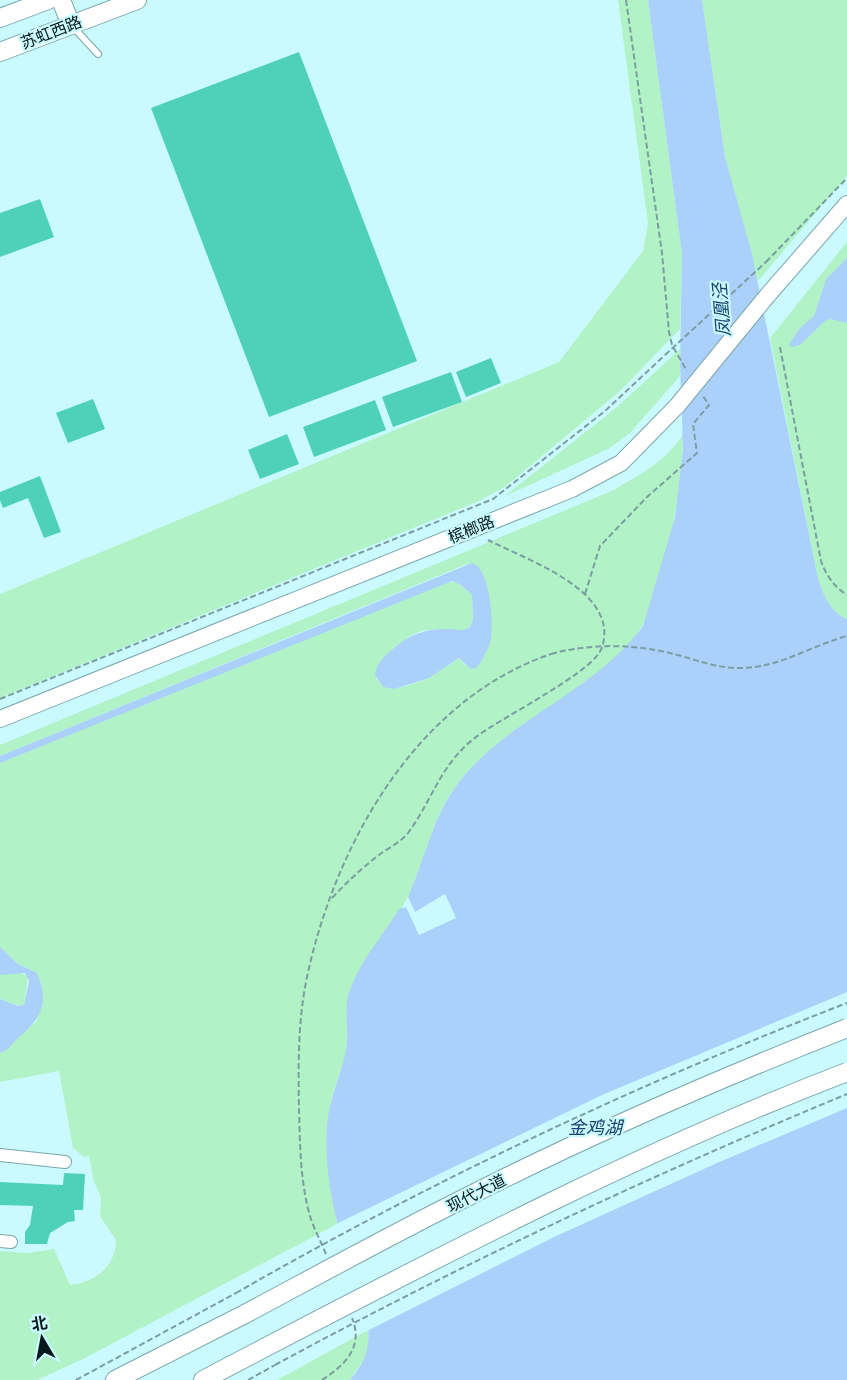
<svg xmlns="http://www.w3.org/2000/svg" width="847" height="1380" viewBox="0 0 847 1380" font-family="Commissioner,'Noto Sans SC',sans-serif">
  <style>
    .green { fill: #b1f2c6 }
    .water { fill: #abd1fb }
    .pier { fill: #cafafe }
    .building { fill: #4fd1b9 }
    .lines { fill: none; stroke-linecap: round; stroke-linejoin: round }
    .lane-casing { stroke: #7ba8ac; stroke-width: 8 }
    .street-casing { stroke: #7ba8ac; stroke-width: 14 }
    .secondary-casing { stroke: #7ba8ac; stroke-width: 18 }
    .primary-casing { stroke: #7ba8ac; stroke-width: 20 }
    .path { stroke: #7a9ea1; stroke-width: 2; stroke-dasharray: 6 3; stroke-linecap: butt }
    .lane { stroke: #fff; stroke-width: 6 }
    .street { stroke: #fff; stroke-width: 12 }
    .secondary { stroke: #fff; stroke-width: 16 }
    .primary { stroke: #fff; stroke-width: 18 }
    .secondary-bridge-casing { stroke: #7ba8ac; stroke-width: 18; stroke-linecap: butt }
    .primary-bridge-casing { stroke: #7ba8ac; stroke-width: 20; stroke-linecap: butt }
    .path-bridge { stroke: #7a9ea1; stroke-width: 2; stroke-dasharray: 6 3; stroke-linecap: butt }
    .secondary-bridge { stroke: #fff; stroke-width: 16 }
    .primary-bridge { stroke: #fff; stroke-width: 18 }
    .labels { text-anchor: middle; stroke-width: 4.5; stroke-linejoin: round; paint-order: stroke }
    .street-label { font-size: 16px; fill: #081a1c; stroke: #cafafe }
    .water-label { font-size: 18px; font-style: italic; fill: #16436e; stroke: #cafafe }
  </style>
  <rect width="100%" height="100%" fill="#cafafe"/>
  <!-- green -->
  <path class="green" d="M618,0H648L682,254L680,329L619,392L506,486L479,501L0,698V594L559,362L643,251L648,223Z
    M702,0H847V176L758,281L725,157Z
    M847,242V619C829,612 822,592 817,574L770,338Z
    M680,349V376L630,433L608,449L505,496L616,408Z
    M683,434C684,480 662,608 632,641C589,690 519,719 473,766C434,805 431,844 410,892C396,925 366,951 352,985C343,1005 350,1022 347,1043C345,1065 334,1084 330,1105C323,1145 330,1185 337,1224L83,1359L37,1380H0V1251L27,1253L54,1249L70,1285C95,1282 116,1267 116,1240L100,1216L101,1197L94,1182L89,1156L84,1157L73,1148L59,1071L0,1082V1053L37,1021L41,987L37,973L18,964L0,947V763L447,582H457L472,595L473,619L470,627C457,634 437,627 422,631C409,634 400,644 390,652C381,658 373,668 377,680L394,689L409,685L429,678L459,658L466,666L482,659L491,634L489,599L467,564L0,756V745L614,490C639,475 668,460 683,434Z
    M20,973L28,976L24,1005L19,1006L0,999V975Z
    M368,1330V1353L350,1380H277Z"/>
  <!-- water -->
  <path class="water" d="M648,0H702L725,157L752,254L817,574C822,592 829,612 847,619V1380H350C365,1362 370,1350 368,1326C348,1261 322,1194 327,1125C329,1098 341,1076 346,1050C350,1028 342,1008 351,987C361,960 384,934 399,909L406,907L419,935L456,918L445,894L415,912L408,897C429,849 434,805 473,766C524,713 599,686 643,626L675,517L683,449L680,363L682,254Z
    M847,258V323L830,319L825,321L800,345L792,347L789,345L799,329L814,316L826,279Z
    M472,563C490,567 495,626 490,643C487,651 482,662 476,668L471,669L459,658L429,678L394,689L383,687L375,675C376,662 385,656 394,648C411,633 428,628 451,629C459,630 463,631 470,627L473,619L472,595L461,585L452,581L0,763V756Z
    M0,947L18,964L37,973C50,1003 41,1019 18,1038C12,1044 9,1050 0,1053V999L18,1006L24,1005L29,981L25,973L0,975Z"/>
  <!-- pier -->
  <path class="pier" d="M847,992V1108L717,1163L554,1237L365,1332L334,1225L602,1095Z"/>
  <!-- building -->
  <path class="building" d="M299,52L417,361L269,417L151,108Z
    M40,199L54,237L0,257V213Z
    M491,358L501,383L466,397L456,372Z
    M451,372L462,402L393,427L382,397Z
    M93,399L105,429L68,443L56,413Z
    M375,400L386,430L314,457L303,427Z
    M287,434L299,464L260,479L248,450Z
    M40,476L61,532L44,538L28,498L3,508L0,500V492Z
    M64,1173L85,1174L83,1210H74L75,1221L68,1222L50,1233L47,1244H25V1232L30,1225L33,1206L0,1205V1182L63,1185Z"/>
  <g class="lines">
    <defs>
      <path id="lane" d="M74,28L98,54"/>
      <path id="street" d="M0,1155L65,1162
        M0,1241L11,1242"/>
      <path id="secondary" d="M767,296L847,204
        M0,719L572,489L621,463L677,406"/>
      <path id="primary" d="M61,0L71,25
        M0,18L48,0
        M0,52L137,0
        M115,1380L247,1313
        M203,1380L266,1347"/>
    </defs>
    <!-- lane casing -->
    <use href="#lane" class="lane-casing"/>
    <!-- street casing -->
    <use href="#street" class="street-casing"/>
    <!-- secondary casing -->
    <use href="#secondary" class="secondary-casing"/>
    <!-- primary casing -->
    <use href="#primary" class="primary-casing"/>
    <!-- path -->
    <path class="path" d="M626,0L662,253L669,332L672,345L687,371
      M766,262L847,178
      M780,347L821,561C826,575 834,587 847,595
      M585,594L600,546L647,497L697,453L693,424L709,405L703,396
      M0,699L493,499L605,411L665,355
      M332,898C347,882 362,868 379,855C388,848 400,843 408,833C435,796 441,760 483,732C508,715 585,675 599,653C604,646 605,635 604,627C597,583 523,558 488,540
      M326,1254C321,1242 314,1229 310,1216C300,1181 300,1144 299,1108C298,1061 298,1014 309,968C339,838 419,699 551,654
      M76,1380L236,1293
      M248,1380L275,1365
      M322,1380C345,1365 364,1347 352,1318"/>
    <!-- lane -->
    <use href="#lane" class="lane"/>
    <!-- street -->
    <use href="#street" class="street"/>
    <!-- secondary -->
    <use href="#secondary" class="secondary"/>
    <!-- primary -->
    <use href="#primary" class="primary"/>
    <defs>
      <path id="secondary-bridge" d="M677,406L767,296"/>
      <path id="primary-bridge" d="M247,1313C318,1275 389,1236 461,1200C586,1136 716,1080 847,1028
        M266,1347C456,1248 646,1149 847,1072"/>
    </defs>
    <!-- secondary-bridge casing -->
    <use href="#secondary-bridge" class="secondary-bridge-casing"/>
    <!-- primary-bridge casing -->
    <use href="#primary-bridge" class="primary-bridge-casing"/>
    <!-- path-bridge -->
    <path class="path-bridge" d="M665,355L766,262
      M551,654C592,643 634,644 674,654C697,660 719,669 742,668C781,667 810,646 847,636
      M236,1293C431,1181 637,1084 847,1003
      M275,1365C461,1264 652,1175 847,1094"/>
    <!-- secondary-bridge -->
    <use href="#secondary-bridge" class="secondary-bridge"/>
    <!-- primary-bridge -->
    <use href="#primary-bridge" class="primary-bridge"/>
  </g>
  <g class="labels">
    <!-- street labels -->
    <g class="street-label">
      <text transform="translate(51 32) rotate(-21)" y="6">苏虹西路</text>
      <text transform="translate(471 529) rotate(-22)" y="6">槟榔路</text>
      <text transform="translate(476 1193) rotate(-27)" y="6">现代大道</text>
    </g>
    <!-- water labels -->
    <g class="water-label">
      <text transform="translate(722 310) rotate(-95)" y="6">凤凰泾</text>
      <text x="595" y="1134">金鸡湖</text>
    </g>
  </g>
  <!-- north arrow -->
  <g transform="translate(42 1338) rotate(350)" stroke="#cafafe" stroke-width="4.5" paint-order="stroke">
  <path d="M0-4.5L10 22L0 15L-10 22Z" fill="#081a1c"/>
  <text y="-9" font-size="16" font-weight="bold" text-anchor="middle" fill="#081a1c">北</text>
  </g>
</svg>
